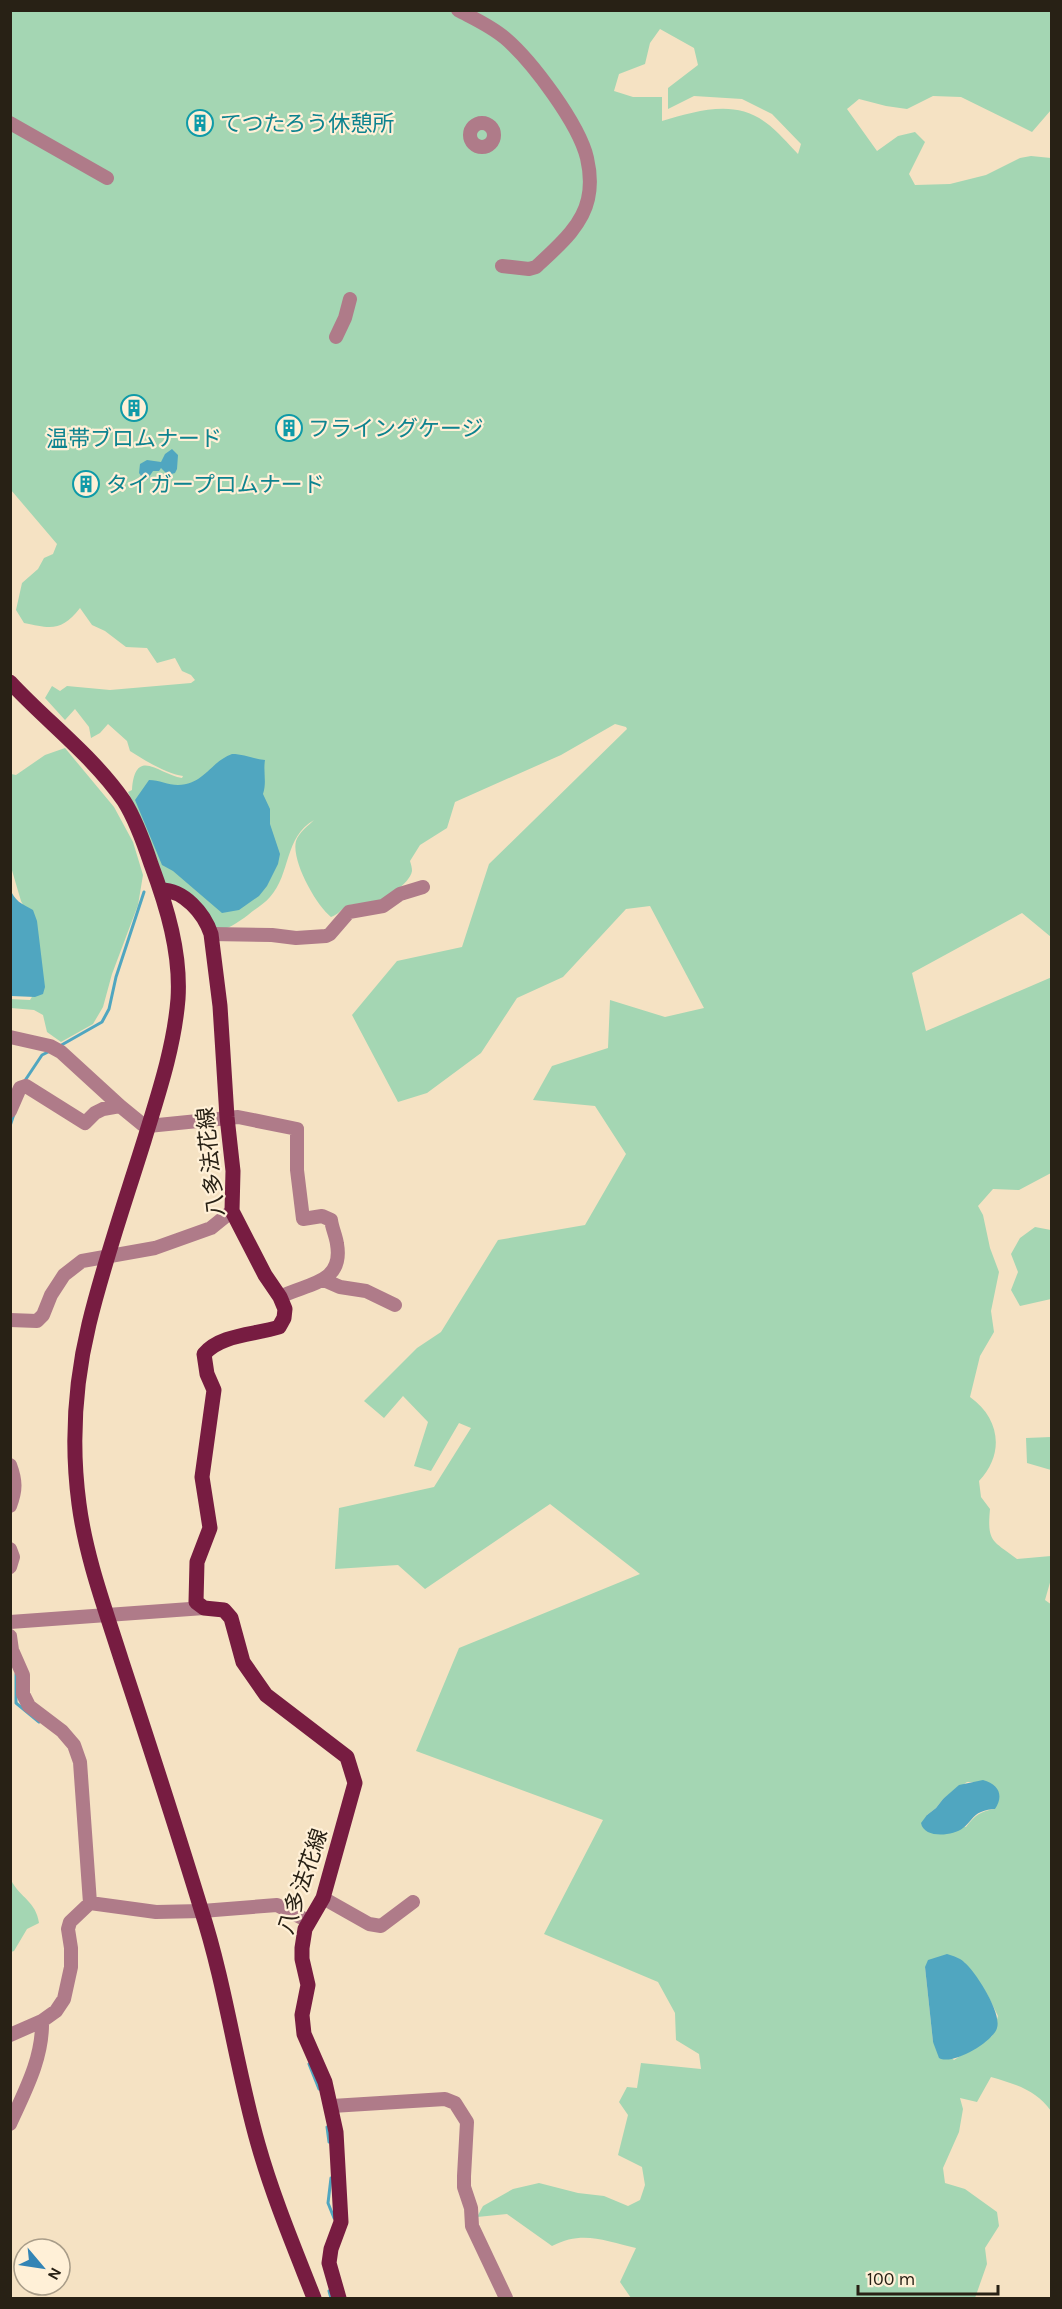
<svg xmlns="http://www.w3.org/2000/svg" width="1062" height="2309" viewBox="0 0 1062 2309" font-family="Karla,'Noto Sans JP',sans-serif">
  <style>
    .green { fill: #a4d6b3; fill-rule: evenodd }
    .water { fill: #50a6c0 }
    .lines { fill: none; stroke-linecap: round; stroke-linejoin: round }
    .stream { stroke: #50a6c0; stroke-width: 3 }
    .minor { stroke: #af7b89; stroke-width: 14 }
    .major { stroke: #771c41; stroke-width: 15 }
    .labels { text-anchor: middle; stroke-width: 4.5; stroke-linejoin: round; paint-order: stroke }
    .culture-label { font-size: 22px; fill: #0d838f; stroke: #fff0d7; text-anchor: start }
    .street-label { font-size: 22px; fill: #282115; stroke: #fff0d7 }
  </style>
  <rect width="100%" height="100%" fill="#f5e2c3"/>
  <!-- green -->
  <path class="green" d="M10,11H1051V110L1032,132L961,97L933,96L907,109L886,106L859,99L847,109L877,151L898,136L915,132L925,142L909,174L915,185L950,184L986,175L1020,158L1031,156L1051,158V937L1022,913L912,973L926,1031L1052,977L1051,1173L1019,1190L993,1189L978,1206L983,1215L990,1248L999,1272L991,1311L994,1332L980,1356L970,1397C1000,1418 1005,1454 979,1481L981,1497L990,1509C987,1542 992,1540 1017,1559L1051,1556V1579L1045,1600L1052,1605L1051,2111C1036,2090 1015,2084 991,2077L977,2102L960,2098L963,2109L959,2132L943,2168L945,2183L965,2189L997,2212L999,2226L985,2248L987,2264L975,2298H631L620,2282L636,2248C604,2241 583,2230 552,2246L507,2214L477,2217L483,2206L513,2189L539,2183L578,2193L604,2196L628,2206L640,2200L645,2185L642,2167L618,2155L628,2115L619,2102L627,2087L637,2088L641,2063L701,2069L699,2054L676,2040L675,2013L658,1982L544,1934L603,1820L416,1751L459,1648L640,1574L550,1504L425,1589L398,1565L335,1569L339,1508L434,1487L471,1428L459,1423L431,1471L414,1466L428,1422L403,1396L384,1418L364,1401L417,1348L441,1332L498,1240L585,1225L626,1154L595,1106L533,1100L552,1066L608,1048L610,1000L665,1017L704,1008L650,906L626,909L563,977L517,998L481,1053L427,1093L398,1102L352,1015L397,961L462,947L489,864L627,729L626,727L615,724L561,755L455,802L447,828L420,845L410,861C411,864 412,868 412,871C410,884 383,901 371,903C363,904 355,903 347,906C341,909 338,915 331,917C316,905 291,861 296,841C299,832 309,825 314,820C284,837 291,874 270,897C264,904 255,909 248,915C237,923 229,929 216,931L165,883L144,826L128,792L132,790C135,745 160,775 182,778L183,776C167,774 144,760 130,751L127,741L108,724L100,733L91,738L89,727L75,709L65,720L45,698L52,686L60,691L67,686L110,690L191,683L195,680L191,675L182,671L175,658L157,663L147,648L126,647L105,631L92,625L80,608C62,631 52,629 24,623L16,610L22,583L38,569L44,558L53,554L57,544L11,490ZM660,29L694,48L698,65L668,88V109L694,96L742,99L772,114L801,144L798,154C788,144 778,131 765,122C734,99 697,111 662,121V97H633L614,91L619,74L645,64L650,43ZM967,1782H977L995,1809C981,1811 975,1815 966,1827L927,1815L936,1808L943,1799ZM964,1962L987,1994L998,2016L992,2036L954,2060L933,2042L925,1967Z
    M65,748L114,807L133,842L143,875L138,905L112,974L103,1007L93,1024L61,1042L47,1032L43,1015L34,1010L11,1008L10,999L30,1000L39,985L32,923L21,901L11,867V774L16,775L45,755Z
    M1035,1227L1051,1230V1299L1020,1306L1011,1290L1018,1272L1011,1254L1020,1238Z
    M1051,1437V1470L1027,1463L1026,1438Z
    M11,1880C20,1898 36,1901 39,1923L27,1929L14,1951L11,1952Z"/>
  <!-- water -->
  <path class="water" d="M172,449L178,455L177,469L175,473L168,475L161,468L159,471H153L147,480H144L139,473L140,464L147,460L161,462L165,454Z
    M232,754C244,754 253,759 265,760C263,772 267,782 263,794L270,809V824L280,854L278,864L267,886L259,896L239,910L222,913L173,871L162,865L135,800L149,780C159,780 168,785 178,785C205,784 210,762 232,754Z
    M10,888C14,901 22,904 33,910L37,921L45,987L43,994L35,997L11,996Z
    M983,1780C999,1784 1004,1796 995,1809C991,1809 985,1810 981,1812C973,1815 970,1823 963,1828C953,1836 924,1839 921,1823L927,1815L936,1808L943,1799L959,1785Z
    M947,1954C953,1956 960,1958 964,1962C976,1972 1002,2013 997,2028C993,2042 952,2066 939,2058L933,2042L925,1967L928,1960Z"/>
  <g class="lines">
    <!-- stream -->
    <path class="stream" d="M58,1047L102,1022L109,1009L116,977L144,892
      M24,1082L42,1055L50,1051
      M10,1126L14,1114
      M16,1674V1703L39,1722
      M309,2064L319,2089
      M327,2127L329,2142
      M331,2178L328,2203L334,2218
      M329,2291L331,2298"/>
    <!-- minor -->
    <path class="minor" d="M458,10C475,19 491,26 505,38C532,61 579,124 587,158C590,171 591,186 588,199C582,227 556,248 536,267L529,269L502,266
      M470 135a12 12 0 1 1 24 0a12 12 0 1 1-24 0Z
      M10,123L107,178
      M336,337L345,318L350,299
      M211,934L272,935L296,938L326,936L330,934L349,912L383,906L400,894L423,887
      M10,1037L50,1046L61,1052L120,1106
      M10,1111L20,1088L26,1086L85,1123L95,1113L103,1109L120,1106L142,1124L148,1126L238,1117L297,1129V1170L303,1219L322,1216L331,1220C332,1228 336,1236 337,1244C344,1284 307,1283 280,1297
      M324,1280L340,1287L366,1291L395,1305
      M10,1320L37,1321L43,1315L51,1295L64,1275L82,1261L155,1248L211,1228L232,1211
      M10,1465C16,1481 16,1490 10,1506
      M10,1549L13,1557L10,1567
      M10,1622L204,1608
      M10,1636L12,1650L23,1675V1694L29,1706L62,1731L74,1745L80,1762L90,1903
      M323,1898L369,1924L381,1926L413,1902
      M10,2035L42,2021
      M332,2106L445,2099L455,2103L467,2122L464,2176V2187L471,2208L472,2226L506,2298
      M10,2124C25,2091 43,2058 42,2021L56,2011L64,1999L71,1967V1948L68,1929L70,1922L90,1903L156,1912L202,1911L277,1905L308,1921"/>
    <!-- major -->
    <path class="major" d="M10,682C47,722 93,756 124,801C136,820 144,843 151,864C167,907 181,953 178,999C174,1048 158,1095 144,1141C125,1202 104,1262 89,1324C75,1382 71,1444 79,1504C86,1558 106,1611 122,1662C149,1744 176,1827 201,1909C226,1986 236,2067 258,2144C273,2197 294,2247 314,2298
      M161,890C184,890 204,913 211,934L220,1006L227,1117L233,1171L232,1211L265,1275L280,1297L285,1309L284,1318L279,1327C255,1335 221,1334 204,1354L207,1374L214,1390L202,1477L210,1528L197,1562L196,1602L204,1608L224,1610L231,1618L243,1662L266,1695L347,1757L355,1783L323,1898L305,1929L302,1948V1959L308,1985L302,2015L304,2034L325,2082L336,2132L341,2222L331,2249L329,2263L339,2298"/>
  </g>
  <!-- icons -->
  <defs>
    <symbol id="building-ring" viewBox="-11 -11 22 22"><circle r="9.5" fill="#fff0d7" stroke="#0f9aa8" stroke-width="1.5"/><path d="M-4-6H4V6H1V3H-1V6H-4ZM-2.5-4.3h1.7v1.8h-1.7ZM.8-4.3h1.7v1.8H.8ZM-2.5-1h1.7V.8h-1.7ZM.8-1h1.7V.8H.8Z" fill="#0f9aa8"/></symbol>
  </defs>
  <g fill-rule="evenodd">
    <use href="#building-ring" x="185" y="108" width="30" height="30"/>
    <use href="#building-ring" x="119" y="393" width="30" height="30"/>
    <use href="#building-ring" x="274" y="413" width="30" height="30"/>
    <use href="#building-ring" x="71" y="469" width="30" height="30"/>
  </g>
  <g class="labels">
    <!-- culture labels -->
    <g class="culture-label">
      <text x="220" y="131">てつたろう休憩所</text>
      <text x="308" y="436">フライングケージ</text>
      <text x="134" y="446" text-anchor="middle">温帯ブロムナード</text>
      <text x="106" y="492">タイガープロムナード</text>
    </g>
    <!-- street labels -->
    <g class="street-label">
      <text transform="translate(210 1162) rotate(-96)" y="8">八多法花線</text>
      <text transform="translate(302 1881) rotate(-71)" y="8">八多法花線</text>
    </g>
  </g>
  <!-- border -->
  <rect width="1062" height="2309" fill="none" stroke="#282115" stroke-width="24"/>
  <!-- north arrow -->
  <g transform="translate(42 2267) rotate(119)"><circle r="28" fill="#fff0d7" stroke="#a99d89" stroke-width="1.5"/>
  <path d="M0-4.5L10 22L0 15L-10 22Z" fill="#3384b5"/>
  <text y="-9" font-size="16" font-weight="bold" text-anchor="middle" fill="#282115">N</text>
  </g>
  <!-- scale -->
  <path d="M858 2285v9h140v-9" fill="none" stroke="#282115" stroke-width="3"/>
  <text x="867" y="2285" font-size="18" fill="#282115" stroke="#fff0d7" stroke-width="4.5" paint-order="stroke">100 m</text>
</svg>
